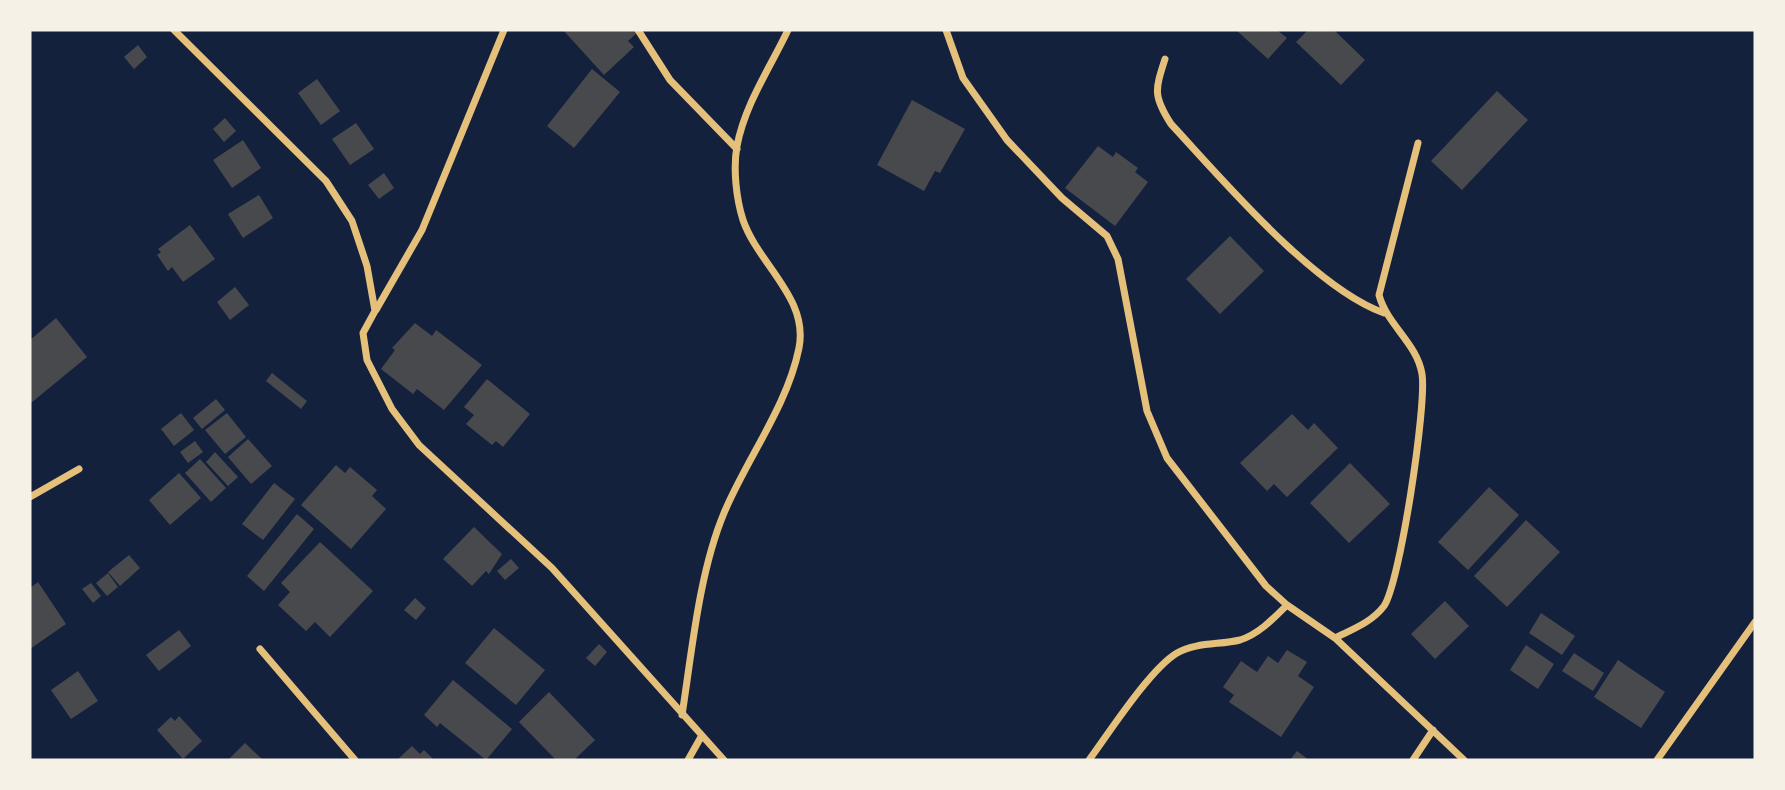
<svg xmlns="http://www.w3.org/2000/svg" width="1785" height="790" viewBox="0 0 1785 790" font-family="'Golos Text',sans-serif">
  <style>
    .building { fill: #48494c }
    .lines { fill: none; stroke-linecap: round; stroke-linejoin: round }
    .minor { stroke: #e5c07b; stroke-width: 7 }
  </style>
  <rect width="100%" height="100%" fill="#14213d"/>
  <!-- building -->
  <path class="building" d="M563,30H637L639,31L628,41L634,47L604,75Z
    M1236,30H1277L1287,38L1268,59Z
    M1308,30H1334L1365,60L1341,85L1296,42Z
    M138,45L147,57L134,69L124,57Z
    M592,69L620,92L574,148L547,126Z
    M317,79L340,111L321,125L298,93Z
    M1497,91L1528,120L1462,190L1431,161Z
    M912,100L965,129L940,173L935,171L924,191L877,165Z
    M225,118L236,131L224,142L213,129Z
    M356,123L374,149L350,165L332,139Z
    M243,140L261,168L232,188L213,160Z
    M1098,146L1113,157L1116,152L1138,168L1135,172L1148,182L1115,226L1065,188Z
    M384,173L394,188L379,199L368,185Z
    M259,195L273,218L243,238L228,214Z
    M190,225L215,259L183,282L172,267L168,271L157,255L161,252L158,249Z
    M1230,236L1264,271L1220,314L1186,279Z
    M235,287L249,305L230,320L217,302Z
    M56,318L87,357L31,403L30,340Z
    M415,323L432,336L436,330L482,365L444,410L417,389L413,394L381,369L395,350L392,348Z
    M272,373L307,401L301,409L266,381Z
    M487,379L530,414L503,447L496,441L492,445L466,424L474,415L464,407Z
    M216,399L225,410L202,429L193,418Z
    M181,413L194,430L174,446L161,429Z
    M227,413L246,437L225,454L205,430Z
    M1292,414L1308,430L1314,423L1338,448L1287,497L1274,484L1267,491L1240,463Z
    M248,439L272,466L251,484L228,457Z
    M195,441L203,452L188,463L180,452Z
    M215,452L238,477L228,486L206,462Z
    M200,459L226,488L211,502L185,473Z
    M1350,463L1390,504L1349,543L1310,503Z
    M336,465L345,473L350,467L377,490L372,496L386,509L351,549L301,505Z
    M179,473L201,498L170,525L149,500Z
    M274,483L295,499L263,540L242,524Z
    M1489,487L1519,515L1468,570L1438,542Z
    M297,514L314,529L264,591L247,576Z
    M1526,520L1560,552L1507,607L1474,576Z
    M474,527L502,554L489,574L486,571L472,586L443,559Z
    M320,542L373,591L330,637L315,622L306,631L278,605L290,592L281,583Z
    M129,555L140,568L120,586L108,572Z
    M511,559L519,568L505,580L497,571Z
    M108,573L118,587L107,596L96,583Z
    M38,582L66,624L30,649V588Z
    M91,583L101,596L93,603L82,589Z
    M415,598L426,608L416,620L404,610Z
    M1445,601L1469,626L1435,659L1411,634Z
    M1541,613L1575,636L1562,655L1529,633Z
    M494,628L545,670L516,705L465,663Z
    M179,630L191,646L159,671L146,655Z
    M599,644L607,652L595,666L586,658Z
    M1526,645L1554,664L1538,689L1510,670Z
    M1287,650L1307,662L1298,676L1314,687L1281,737L1229,702L1234,695L1223,687L1241,661L1257,672L1268,656L1278,663Z
    M1574,653L1604,673L1593,691L1562,671Z
    M1618,660L1665,692L1641,728L1594,697Z
    M78,671L98,701L71,719L51,690Z
    M453,680L512,729L486,760L440,723L437,727L424,715Z
    M549,692L595,740L574,760H556L519,722Z
    M179,716L202,741L183,759L157,730L171,717L175,721Z
    M245,743L263,760H228Z
    M412,746L420,754L424,750L434,760H397Z
    M1297,751L1309,760H1290Z"/>
  <g class="lines">
    <!-- minor -->
    <path class="minor" d="M174,30L326,181L352,221L367,266L375,311L363,333L367,360L392,409L419,445L552,568L724,760
      M638,30L670,80L737,149
      M946,30L963,78L1007,140L1062,198L1107,236L1118,259L1147,411L1167,458L1266,586L1287,605L1335,638L1464,760
      M1165,59C1155,90 1153,96 1171,124C1223,180 1314,288 1384,313
      M376,310L422,230L504,30
      M30,497L79,469
      M1335,638C1353,629 1372,622 1384,606C1400,583 1427,404 1422,374C1417,343 1387,325 1379,295L1418,143
      M260,649L355,760
      M682,715C692,651 699,573 724,513C747,458 787,407 799,348C809,298 758,264 743,220C736,198 733,168 737,146C745,104 770,68 788,30
      M688,760L701,737
      M1089,760C1109,733 1150,669 1177,653C1196,642 1220,645 1240,640C1259,634 1274,618 1287,605
      M1413,760L1433,730
      M1657,760L1755,622"/>
  </g>
  <!-- border -->
  <rect width="1785" height="790" fill="none" stroke="#f6f1e7" stroke-width="63"/>
</svg>
